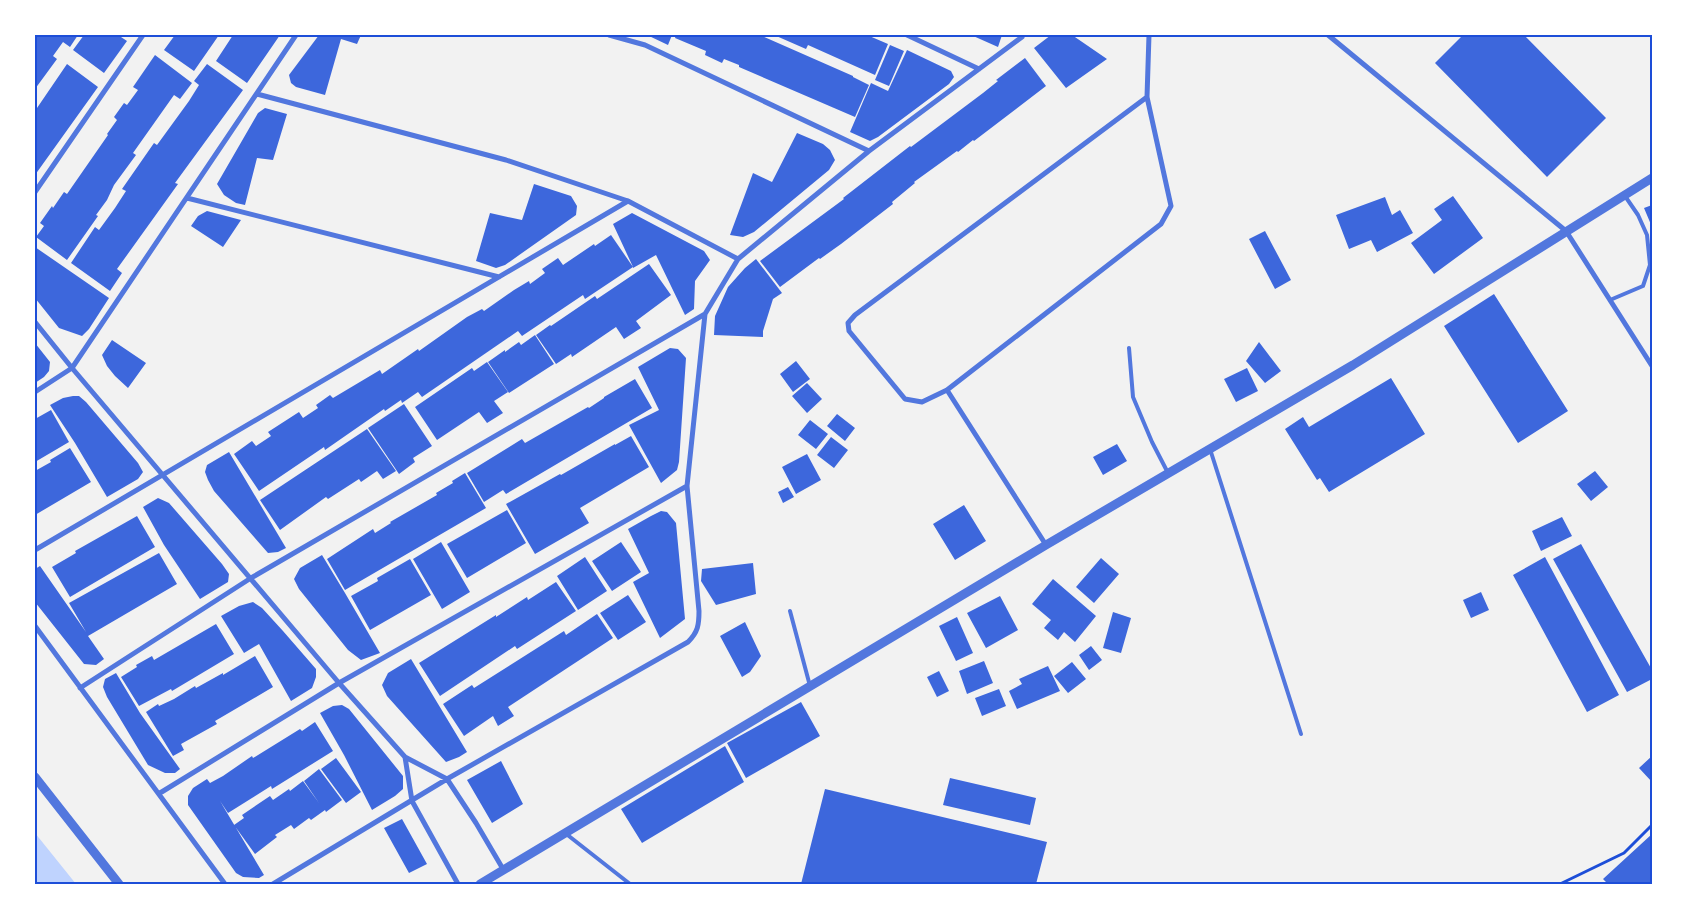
<svg xmlns="http://www.w3.org/2000/svg" width="1687" height="919" viewBox="0 0 1687 919" font-family="'Work Sans',sans-serif">
  <style>
    .water { fill: #bfd3fe }
    .building { fill: #3d67dc }
    .lines { fill: none; stroke-linecap: round; stroke-linejoin: round }
    .path { stroke: #1d4ed8; stroke-width: 3 }
    .service { stroke: #5277de; stroke-width: 4 }
    .minor { stroke: #5277de; stroke-width: 5 }
    .tertiary { stroke: #5277de; stroke-width: 9 }
    .neatline { fill: none; stroke: #1d4ed8; stroke-width: 2 }
  </style>
  <rect width="100%" height="100%" fill="#f2f2f2"/>
  <!-- water -->
  <path class="water" d="M35,833L76,884H35Z"/>
  <!-- building -->
  <path class="building" d="M35,35H78L70,47L63,42L53,56L57,59L35,89Z
    M84,35H118L127,41L104,73L73,50Z
    M175,35H219L194,71L164,50Z
    M233,35H280L247,83L216,61Z
    M319,35H361L357,44L341,39L325,95L296,87L291,83L289,75Z
    M647,35H672L668,45Z
    M676,35H760L853,76V77L869,85L855,117L739,67V65L724,59L722,63L705,55L706,51L675,38Z
    M774,35H867L888,44L875,75L808,45L806,49Z
    M971,35H1002L998,47Z
    M1051,35H1072L1107,59L1066,88L1034,48Z
    M1463,35H1524L1606,118L1547,177L1435,63Z
    M890,45L904,51L889,86L875,80Z
    M907,50L951,71L954,77L949,84L878,137L870,141L850,132L871,83L888,91Z
    M155,55L192,83L180,99L174,95L133,153L136,155L114,185L107,200L96,215L98,216L67,260L36,237L44,226L40,223L52,206L53,208L64,192L67,194L108,135L107,134L117,120L114,117L124,103L127,105L138,90L133,87Z
    M1025,58L1046,86L974,141L973,140L958,152L957,151L914,182L915,183L892,202L893,204L841,244L820,259L819,258L780,287L760,261L844,199L843,198L910,146L911,147L983,93L998,81L996,80Z
    M67,64L98,87L35,175V107L37,108Z
    M207,64L243,90L175,183L178,184L117,269L122,273L110,291L71,263L95,227L99,230L115,208L126,191L122,189L154,143L157,145L189,101L199,85L194,81Z
    M265,108L287,114L273,160L257,158L245,205L236,203L224,195L217,184L258,113Z
    M797,133L823,144L830,150L835,160L829,170L754,232L743,237L730,235L753,173L772,182Z
    M534,184L571,196L577,206L576,215L505,265L496,268L476,261L490,213L522,220Z
    M1453,196L1483,238L1434,274L1411,243L1442,220L1434,209Z
    M1385,197L1392,215L1400,210L1413,233L1377,252L1371,240L1349,249L1336,215Z
    M1652,205V227L1644,208Z
    M207,211L241,220L223,247L191,226L198,216Z
    M632,213L704,251L710,260L695,281L694,309L685,315L656,255L633,268V267L585,299L583,295L522,336L518,331L422,397L418,392L402,403L401,400L385,411L384,409L325,450L324,447L259,491L234,454L252,441L256,446L271,436L268,432L299,412L303,418L318,408L316,405L330,395L333,398L380,370L382,374L418,349L419,351L467,317L482,309L484,311L514,290L529,281L530,284L545,273L542,269L558,258L563,265L594,244L595,246L611,235L633,267L613,224Z
    M1265,231L1291,280L1275,289L1249,239Z
    M35,247L109,298L89,329L82,336L59,328L35,298Z
    M756,259L782,293L773,299L763,331V337L714,335L715,316L728,287L745,268Z
    M649,264L671,295L636,321L641,328L624,339L616,327L572,357L571,354L556,364L536,335L550,325L551,326L595,296L597,299Z
    M1494,294L1568,411L1518,443L1444,326Z
    M535,335L554,364L509,393L488,362L505,350V352L519,342L521,345Z
    M112,340L146,363L128,388L115,376L107,366L102,355Z
    M1259,342L1281,371L1265,383L1246,361Z
    M35,343L50,362L49,371L44,377L35,383Z
    M670,348L678,349L686,358L679,462L677,470L661,483L629,425L659,410L638,367Z
    M796,361L810,379L793,392L780,374Z
    M487,362L508,392L494,401L503,413L487,423L479,412L437,440L415,407L472,368L474,371Z
    M1247,368L1258,391L1236,402L1224,379Z
    M1391,378L1425,434L1329,492L1320,478L1317,480L1285,429L1303,417L1309,427Z
    M635,379L652,408L506,494L503,490L484,502L467,473L522,439L525,443L588,407L589,408L604,398V397Z
    M807,383L822,399L807,413L792,396Z
    M73,396H79L86,402L138,463L143,472L138,479L107,497L75,443L50,405L63,398Z
    M404,404L432,446L413,458L415,462L399,474L368,428Z
    M51,410L69,442L35,462V419Z
    M837,414L855,428L845,441L827,426Z
    M810,420L828,434L816,449L798,435Z
    M367,429L396,471L383,479L377,471L361,482L359,479L328,499L326,497L280,530L260,500Z
    M631,436L649,467L580,508L589,523L535,554L506,504L560,474L561,475L615,444V445Z
    M831,437L848,450L834,468L817,455Z
    M1117,444L1127,461L1103,475L1093,457Z
    M70,448L91,482L35,515V471L51,462L50,460Z
    M229,452L286,548L278,552L268,553L214,491L208,480L205,472L207,465Z
    M807,454L821,480L796,494L782,467Z
    M1595,471L1608,487L1591,501L1577,484Z
    M465,473L486,508L345,590L327,559L373,529L375,533L391,523L390,522L437,495L436,493L453,483L452,481Z
    M788,487L794,497L783,503L778,492Z
    M158,498L169,503L222,564L229,574L228,582L200,599L164,545L143,507Z
    M964,505L986,541L955,560L933,524Z
    M507,510L526,543L467,578L447,544Z
    M661,511L667,512L676,523L685,619L660,638L633,582L649,573L628,529L651,516Z
    M137,516L155,547L70,597L52,567L76,553L75,551Z
    M1562,517L1572,536L1541,551L1532,531Z
    M441,542L470,592L442,609L413,559Z
    M621,542L641,572L612,591L592,561Z
    M1581,544L1652,670V679L1627,692L1553,559Z
    M159,553L177,584L88,636L104,659L96,665L84,664L35,602V569L40,566L86,632L69,603Z
    M322,555L345,593L380,653L361,660L348,650L299,589L294,579L300,568Z
    M585,557L607,591L578,610L557,576Z
    M1545,557L1619,695L1587,712L1513,575Z
    M1101,558L1119,574L1094,603L1076,587Z
    M410,559L431,595L370,630L351,596L378,581L377,578Z
    M753,563L756,594L716,605L701,581L702,569Z
    M1053,579L1096,616L1075,642L1064,632L1058,640L1044,628L1051,620L1032,604Z
    M556,582L576,611L517,649L515,646L440,696L419,663L496,615V617L527,597L528,600Z
    M1481,592L1489,610L1471,618L1463,600Z
    M628,595L646,622L618,640L600,613Z
    M1000,596L1018,630L986,648L967,613Z
    M253,602L262,608L283,631L316,669V677L312,688L291,701L259,644L244,653L221,616L239,606Z
    M1113,612L1131,618L1121,653L1103,648Z
    M597,614L613,638L508,707L514,716L498,726L493,716L464,736L443,704L472,685L474,688L564,631L566,635Z
    M957,617L973,653L956,661L939,626Z
    M745,622L761,656L750,672L742,677L720,636Z
    M216,624L234,654L172,691L171,689L139,706L121,677L137,667L136,665L152,656L154,660Z
    M1091,646L1102,660L1089,670L1079,655Z
    M255,656L273,687L215,721L217,724L181,744L184,750L173,756L146,712L158,704L159,706L174,699L195,686L196,688L223,673V675Z
    M411,659L467,752L459,757L446,762L387,696L382,685L388,673Z
    M984,661L993,683L967,694L959,671Z
    M1072,662L1086,679L1068,693L1054,676Z
    M1048,666L1060,691L1017,709L1009,691L1022,684L1019,679Z
    M939,671L949,691L937,697L927,677Z
    M116,673L140,713L180,769L175,773H165L148,765L107,697L103,687L105,679Z
    M999,689L1006,706L982,716L975,698Z
    M801,702L820,736L746,778L727,743Z
    M342,705L349,709L403,776V789L395,796L372,810L344,755L320,713L333,706Z
    M315,722L333,751L272,789L271,786L228,813L220,801L264,875L259,878L243,877L236,873L188,805V796L193,788L207,779L210,783L223,776L252,756L253,758L300,729L302,731Z
    M725,746L744,782L642,843L621,809Z
    M1652,756V782L1639,768Z
    M336,758L361,792L346,803L321,769Z
    M501,761L523,804L492,823L467,780Z
    M319,769L342,800L326,812L325,810L311,820L309,818L294,829L291,825L275,835L277,837L255,854L234,825L244,818L242,815L270,796L273,800L289,789L290,791L303,781L319,803L304,781Z
    M950,778L1036,798L1030,825L943,805Z
    M825,789L1047,842L1036,884H801Z
    M402,819L427,864L409,873L384,828Z
    M1652,834V884H1608L1603,879Z"/>
  <g class="lines">
    <!-- path -->
    <path class="path" d="M1560,884L1624,853L1652,825"/>
    <!-- service -->
    <path class="service" d="M1610,300L1643,286L1650,265L1647,235L1638,215L1625,196
      M1129,348L1133,397L1152,442L1168,473
      M1210,449L1301,734
      M790,611L810,686
      M565,833L630,884"/>
    <!-- minor -->
    <path class="minor" d="M609,35L645,45L869,151
      M907,35L979,69
      M1328,35L1566,231L1652,366
      M257,94L506,160L628,201L738,259
      M1147,97L855,315L848,323L849,331L905,399L922,402L947,390L1161,224L1171,206L1147,97L1149,35
      M35,192L143,35
      M187,198L499,277
      M35,322L72,368L339,683L405,757L447,779L476,823L503,869
      M947,390L1046,545
      M35,392L72,368L296,35
      M35,550L628,201
      M35,626L225,884
      M80,688L251,578L705,314
      M405,757L412,801L458,884
      M160,793L339,683L687,486
      M273,884L447,779L688,642C698,632 699,625 699,611L687,486L705,314L738,259L869,151L1022,37"/>
    <!-- tertiary -->
    <path class="tertiary" d="M35,777L119,884
      M480,884L1046,545L1353,365L1652,178"/>
  </g>
  <!-- border -->
  <rect width="1687" height="919" fill="none" stroke="#ffffff" stroke-width="72"/>
  <rect x="36" y="36" width="1615" height="847" class="neatline"/>
</svg>
